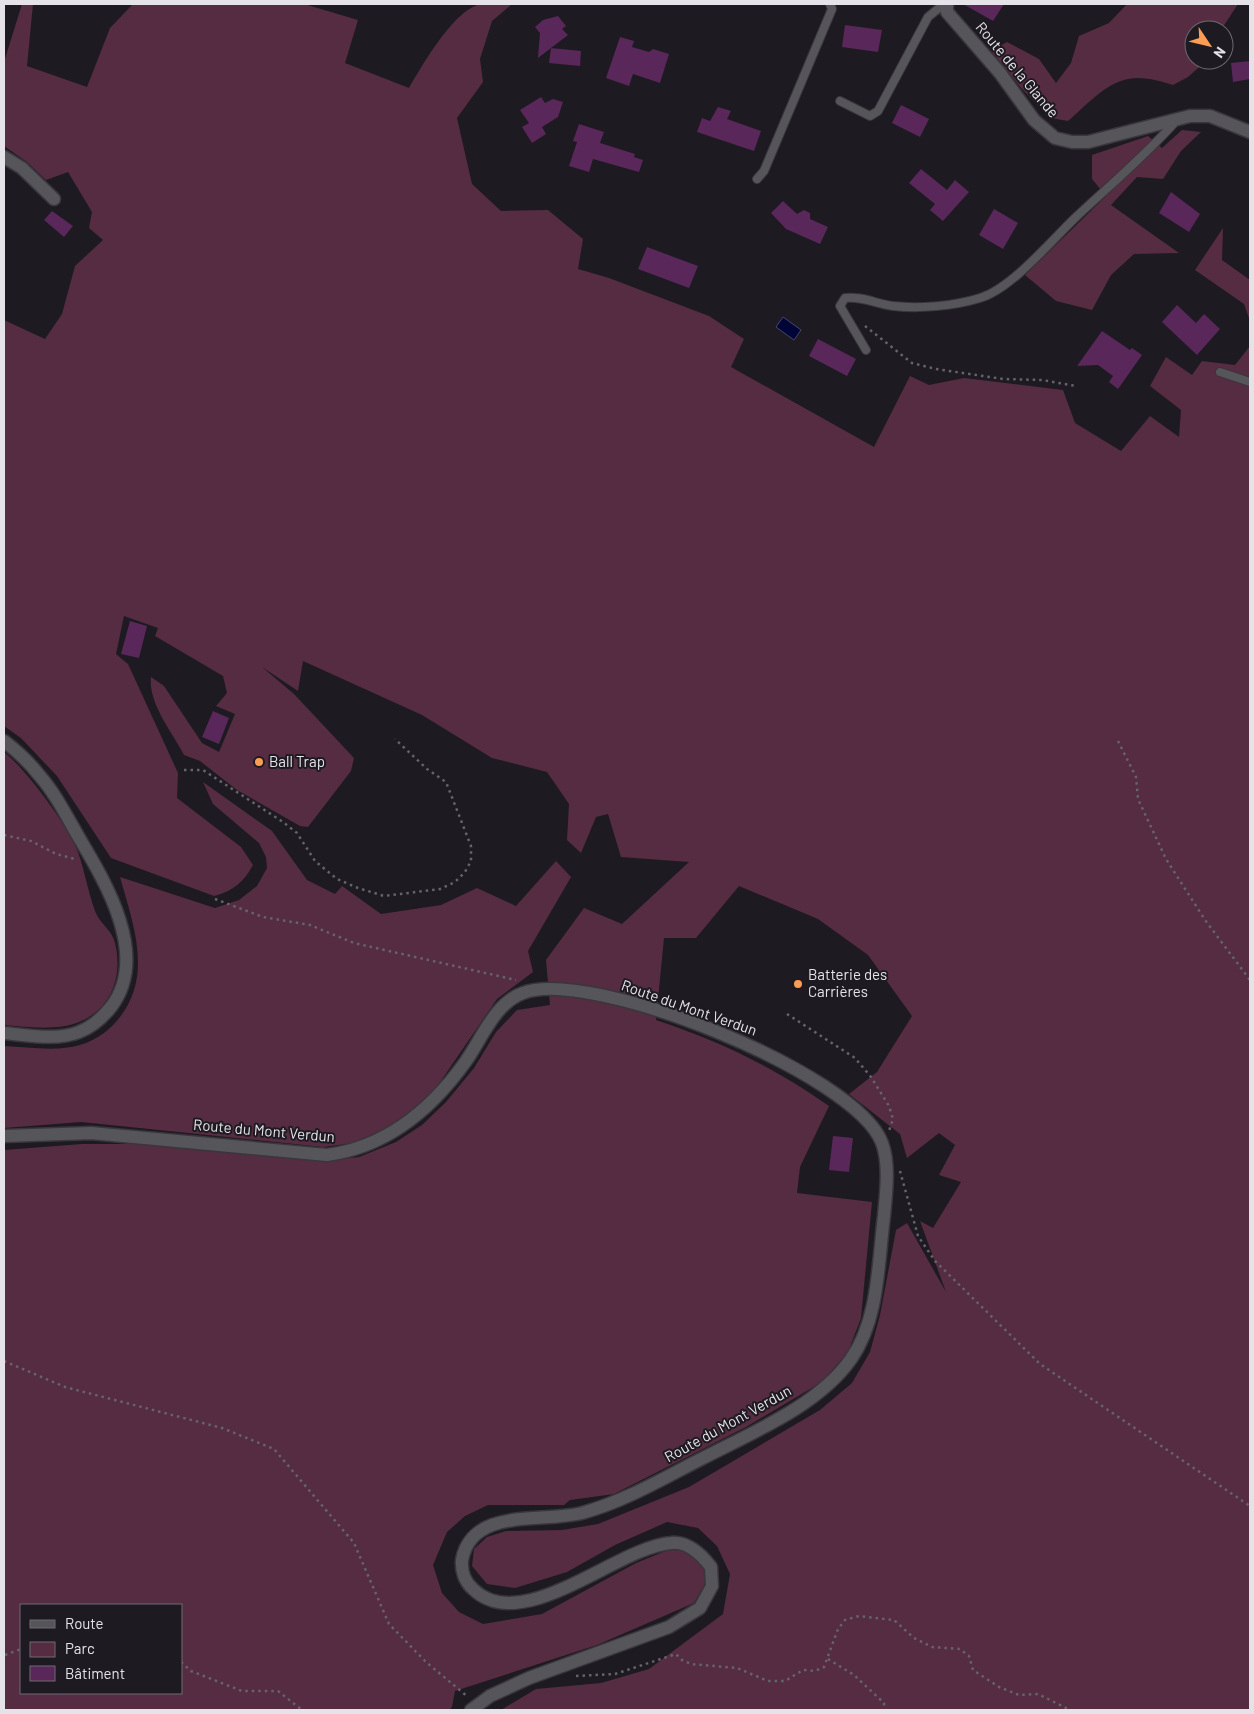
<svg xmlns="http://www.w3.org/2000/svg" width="1254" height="1714" viewBox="0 0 1254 1714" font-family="Barlow,sans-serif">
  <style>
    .green { fill: #552c41; fill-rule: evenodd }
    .water { fill: #000538; stroke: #45486d }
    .building { fill: #592759 }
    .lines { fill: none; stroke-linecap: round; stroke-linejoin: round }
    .service-casing { stroke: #3a363e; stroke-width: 10 }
    .minor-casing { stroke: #3a363e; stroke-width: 15 }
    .tertiary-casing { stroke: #3a363e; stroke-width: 15 }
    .path { stroke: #66636a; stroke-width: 2.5; stroke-dasharray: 2.5 4; stroke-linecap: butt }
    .service { stroke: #56565a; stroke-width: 8 }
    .minor { stroke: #56565a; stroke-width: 12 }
    .tertiary { stroke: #56565a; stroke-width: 12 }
    .poi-dot { fill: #fc9d53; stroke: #1e1a22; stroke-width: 2 }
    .labels { text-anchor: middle; stroke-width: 4; stroke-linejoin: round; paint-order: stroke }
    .street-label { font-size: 15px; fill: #e5e3e8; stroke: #1e1a22 }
    .poi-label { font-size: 15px; fill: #e5e3e8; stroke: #1e1a22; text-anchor: start }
  </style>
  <rect width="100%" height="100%" fill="#1e1a22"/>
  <!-- green -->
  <path class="green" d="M22,4H33L27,66L87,87L110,28L133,4H304L358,20L345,63L409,88C422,66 454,9 481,4C490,2 502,4 512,4L492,21L480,59L483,82L457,118L472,184L501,211L548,210L583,239L578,269L609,278L709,316L744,339L731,367L874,447L910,376L929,385L964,378L1063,390L1075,423L1121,451L1150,416L1179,437L1181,410L1150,386L1166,357L1192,375L1202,361L1235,365L1250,346V1710H501L536,1689L601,1683L649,1669L723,1614L730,1574L717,1546L698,1528L667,1522L615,1545L567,1572L515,1588L487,1584L472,1566L474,1549L487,1537L506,1531L562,1530L598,1524L689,1487L820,1410L852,1383L870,1352L880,1315L896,1230L907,1223L946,1292L920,1221L933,1228L961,1182L939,1175L955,1145L939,1133L907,1158L900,1134L849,1094L877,1072L912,1016L868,955L818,919L739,886L696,938H664L656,1020C721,1042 772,1066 829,1106L800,1167L797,1193L872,1202L861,1318L848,1352L822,1382L746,1427L614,1494L570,1500L564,1505H488L465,1516L447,1532L433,1565L442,1593L459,1612L483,1624L542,1614L636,1563L673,1548L689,1552L705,1568V1584L694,1603L597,1645L455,1691L452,1707L449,1710H4V1150L82,1144H136L322,1161L359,1157L396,1142L422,1125L446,1102L474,1068L496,1032L517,1010L550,1005L546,960L584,908L622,924L689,862L621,857L608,814L596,817L581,853L567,840L569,804L547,772L492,758L422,715L303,661L298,691L262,667L294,694L354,758L351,771L308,827L300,826L237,790L200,761L184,755C172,732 148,703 151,677L164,686L202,743L219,752L235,714L216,706L227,693L223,676L155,636L158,628L124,616L116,654L128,664L178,773L177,798L241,847L253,865C244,882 233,891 214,896L111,858L57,776L21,738L4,726V320L45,339L62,314L75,266L103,240L89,228L92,212L68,172L46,180L27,162L4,146V62ZM21,1605H181V1693H21Z
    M1127,4H1238L1221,30H1194V60H1207L1188,77L1173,85C1159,81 1143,76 1128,79C1105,83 1085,107 1068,121L1051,118L1022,89L991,51L1007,42L1039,59L1056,83L1071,63L1079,36L1109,23Z
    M1182,130L1201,132L1181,151L1163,179L1137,177L1111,205L1179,253L1134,254L1111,275L1092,310L1056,301L1025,275L1106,196L1092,179V155L1148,136L1162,148Z
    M1223,228L1222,260L1250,280V321L1244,304L1195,270Z
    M4,752C25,768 69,827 78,852C85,872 88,892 95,911C99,923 113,931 115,943C123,975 112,1009 79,1022C57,1031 27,1027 4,1025Z
    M203,782L272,831L307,880L335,894L342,886L381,914L441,905L477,888L516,906L556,861L571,877L528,951L533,972L497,999L434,1091L405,1116L385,1129L353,1143L323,1147L81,1122L4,1128V1046C28,1047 57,1052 80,1045C97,1040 110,1030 120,1017C153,974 133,924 120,877L215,908L239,900L257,886L267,868L266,857L259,843L213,804Z"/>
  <!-- water -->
  <path class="water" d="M783,317L801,330L794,340L776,327Z"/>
  <!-- building -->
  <path class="building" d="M963,4H1004L993,21Z
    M558,16L566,26L562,29L568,35L538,58L540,33L535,27L543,20Z
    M845,25L882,30L878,52L842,47Z
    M620,37L634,41L632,47L649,52L653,49L669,54L660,83L633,74L629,86L606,78Z
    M551,48L581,51L580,66L549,63Z
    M1250,61V79L1233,82L1231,63Z
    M541,97L545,103L553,99L563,102L558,117L542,127L546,134L532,143L522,127L529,123L520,110Z
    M901,105L929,119L920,137L892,123Z
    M718,107L731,111L727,119L761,131L754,151L697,132L702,118L710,121Z
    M579,124L604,132L600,143L635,154L634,157L643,160L639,172L593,159L589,172L569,166L577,142L573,141Z
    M921,169L947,190L955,180L969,192L943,221L930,210L935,204L909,183Z
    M1171,192L1200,214L1189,232L1159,213Z
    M783,201L797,214L804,210L810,213V219L828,227L820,244L786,229L771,213Z
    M994,209L1018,223L1003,249L979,235Z
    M52,211L73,226L64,237L44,220Z
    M647,247L698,266L689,288L638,269Z
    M1177,305L1196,323L1204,314L1220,329L1197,355L1162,322Z
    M1102,331L1130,350L1132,348L1142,355L1118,389L1109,382L1113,376L1098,365L1077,366Z
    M818,339L856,359L847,376L809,356Z
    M130,621L147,626L139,658L121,654Z
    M213,711L229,718L219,744L202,737Z
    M833,1136L853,1138L849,1172L829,1170Z"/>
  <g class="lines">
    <defs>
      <path id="service" d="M840,101L870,116L878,111L928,17L944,4
        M757,179L764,171L832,9L830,4
        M866,350L840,306L845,298C863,296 876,304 893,306C919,309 954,306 980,298C1011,289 1050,242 1075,218C1109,186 1145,156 1176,121
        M1220,372L1250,382"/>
      <path id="minor" d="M947,4V12L1000,73L1034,120L1055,138L1072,142H1088L1190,116H1210L1250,132
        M4,157L22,168L54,199"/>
      <path id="tertiary" d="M4,741C17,751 29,762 39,775C55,793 66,815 78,836C106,883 150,956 111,1007C103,1017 92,1027 79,1032C56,1041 27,1035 4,1033
        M4,1136L91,1133L327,1155C387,1147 431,1110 466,1061C482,1038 495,1003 523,993C589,967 856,1073 882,1143C890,1164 886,1194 884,1216C878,1263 879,1319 851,1359C818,1406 751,1433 701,1459C662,1479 625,1501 582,1513C553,1520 520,1515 492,1525C476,1531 465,1543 462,1560C461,1571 465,1582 473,1589C522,1637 617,1547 671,1543C688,1541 701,1554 711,1567L712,1586L700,1608L669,1627L529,1678L490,1696L471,1710"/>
    </defs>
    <!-- service casing -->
    <use href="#service" class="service-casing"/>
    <!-- minor casing -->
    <use href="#minor" class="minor-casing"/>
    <!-- tertiary casing -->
    <use href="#tertiary" class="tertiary-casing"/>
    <!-- path -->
    <path class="path" d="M865,326L912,363L936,369L1003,379L1042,380L1076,386
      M1118,741L1136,777L1138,799L1166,859L1205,920L1250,980
      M184,770H203L283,822L297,833L315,861L337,879L358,888L384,896L440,889L455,882L465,872L471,861V846L446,782L427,769L395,739
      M4,835L31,841L56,854L75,859
      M215,899L263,917L310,925L354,943L516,980
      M787,1014L855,1058L871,1077L889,1106L893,1119L889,1131
      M900,1171L918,1236L935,1261L1040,1364L1250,1506
      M4,1361L65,1387L222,1428L274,1449L354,1543L389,1624L426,1662L468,1697
      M5,1655L21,1649
      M828,1659L854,1675L884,1703V1710
      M181,1662L191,1671L242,1691H278L302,1710
      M576,1676L615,1674L676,1654L682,1660L691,1664L737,1668L768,1681H785L803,1670L815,1671L824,1667L838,1629L845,1620L859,1616L894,1620L914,1638L932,1647L960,1649L969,1656L973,1670L999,1687L1019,1695L1038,1694L1070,1710"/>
    <!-- service -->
    <use href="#service" class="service"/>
    <!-- minor -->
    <use href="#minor" class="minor"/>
    <!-- tertiary -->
    <use href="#tertiary" class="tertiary"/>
  </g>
  <!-- markers -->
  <g class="poi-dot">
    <circle cx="259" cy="762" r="5"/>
    <circle cx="798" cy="984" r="5"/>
  </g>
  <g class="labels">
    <!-- street labels -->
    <g class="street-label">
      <text transform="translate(1017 70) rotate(50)" y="5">Route de la Glande</text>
      <text transform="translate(689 1008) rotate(19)" y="5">Route du Mont Verdun</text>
      <text transform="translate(264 1131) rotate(5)" y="5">Route du Mont Verdun</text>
      <text transform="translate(728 1424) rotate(-29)" y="5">Route du Mont Verdun</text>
    </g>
    <!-- poi labels -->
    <g class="poi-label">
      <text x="269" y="767">Ball Trap</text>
      <text x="808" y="980">Batterie des<tspan x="808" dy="17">Carrières</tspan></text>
    </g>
  </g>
  <!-- border -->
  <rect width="1254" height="1714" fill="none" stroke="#e5e3e8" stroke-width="10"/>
  <!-- legend -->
  <rect x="20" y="1604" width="162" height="90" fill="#1e1a22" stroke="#6e6a71"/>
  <rect x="30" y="1620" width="25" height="8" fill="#56565a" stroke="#6e6a71"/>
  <text x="65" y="1629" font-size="15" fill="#e5e3e8">Route</text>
  <rect x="30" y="1642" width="25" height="15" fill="#552c41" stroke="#6e6a71"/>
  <text x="65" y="1654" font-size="15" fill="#e5e3e8">Parc</text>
  <rect x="30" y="1666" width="25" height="15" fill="#592759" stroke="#6e6a71"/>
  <text x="65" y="1679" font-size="15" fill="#e5e3e8">Bâtiment</text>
  <!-- north arrow -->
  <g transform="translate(1209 45) rotate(125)"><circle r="24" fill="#1e1a22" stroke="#6e6a71"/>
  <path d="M0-4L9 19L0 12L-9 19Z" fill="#fc9d53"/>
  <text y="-8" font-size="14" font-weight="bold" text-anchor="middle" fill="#e5e3e8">N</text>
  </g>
</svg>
